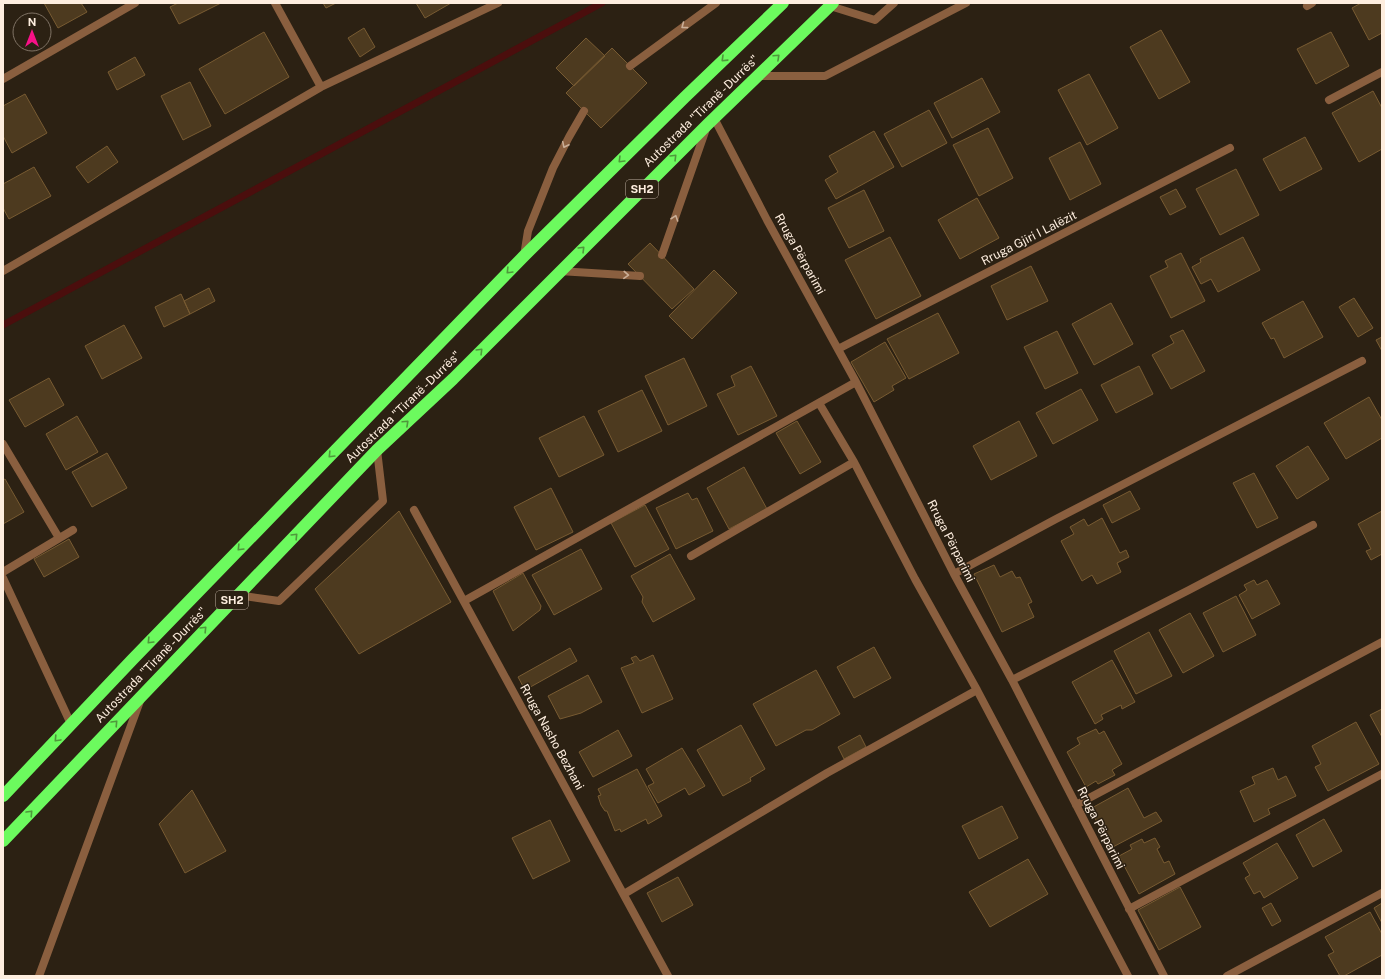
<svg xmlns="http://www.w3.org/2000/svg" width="1385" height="979" viewBox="0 0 1385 979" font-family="'Public Sans',sans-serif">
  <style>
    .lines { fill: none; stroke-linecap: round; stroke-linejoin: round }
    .stream { stroke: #4b0e0d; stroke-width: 7 }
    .building { fill: #4d3a1f; stroke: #785b32 }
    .lane { stroke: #8a5f3f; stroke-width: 8 }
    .street { stroke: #8a5f3f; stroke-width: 8 }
    .highway { stroke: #6cfa5e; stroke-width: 12 }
    .oneway { stroke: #caae97 }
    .oneway2 { stroke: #4f983c }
    .labels { text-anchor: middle; stroke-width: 3; stroke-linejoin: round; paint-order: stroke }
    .shield { fill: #2c2113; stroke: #bfb0a2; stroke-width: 1 }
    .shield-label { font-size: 11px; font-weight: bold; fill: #feeedf }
    .street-label { font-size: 12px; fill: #feeedf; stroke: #2c2113 }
  </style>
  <rect width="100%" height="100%" fill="#2c2113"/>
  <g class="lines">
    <!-- stream -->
    <path class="stream" d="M3,325L602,3"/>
  </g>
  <!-- building -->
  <path class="building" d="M44,3H81L87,12L58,28Z
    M178,3H221L179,24L170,7Z
    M323,3H336L326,8Z
    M416,3H451L425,18Z
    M1361,3H1382V33L1369,40L1352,8Z
    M364,28L375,47L360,57L348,38Z
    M1161,30L1190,82L1159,99L1130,47Z
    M264,32L289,77L225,114L199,69Z
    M1331,32L1349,66L1316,84L1297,49Z
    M586,38L605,56L574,86L556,68Z
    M612,48L647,83L601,128L566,93Z
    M135,57L145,75L117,90L108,72Z
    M1089,74L1118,128L1087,145L1058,90Z
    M982,78L1000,112L952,138L934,103Z
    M190,82L211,126L183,140L161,96Z
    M1373,91L1382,108V149L1359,162L1332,113Z
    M25,94L47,133L12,153L3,136V106Z
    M929,110L947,143L902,167L884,134Z
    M988,128L1013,178L979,196L953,145Z
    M874,131L894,167L836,199L825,180L838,172L829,156Z
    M1305,137L1322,169L1280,191L1263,159Z
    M1080,142L1101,184L1070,200L1049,158Z
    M107,146L118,162L88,183L76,167Z
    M34,167L51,196L9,219L3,208V184Z
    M1236,169L1259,215L1220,235L1196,189Z
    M1176,189L1186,207L1170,215L1160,197Z
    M864,190L884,231L849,248L828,208Z
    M977,198L999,238L960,259L938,220Z
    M890,237L921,296L876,319L845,260Z
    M1243,237L1260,270L1218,292L1211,279L1201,284L1192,267L1201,262L1200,259Z
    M650,243L694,289L672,309L628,264Z
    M1181,253L1205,301L1171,318L1150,276L1168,267L1165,261Z
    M1031,266L1048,301L1007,320L991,286Z
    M714,270L737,293L692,339L669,316Z
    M209,288L215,301L190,314L184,301Z
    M181,294L190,314L164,327L155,307Z
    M1354,298L1373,328L1358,337L1339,307Z
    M1303,301L1323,337L1284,358L1274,338L1271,339L1262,323Z
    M1111,303L1133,344L1094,365L1072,324Z
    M938,313L959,353L909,379L887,339Z
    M124,325L142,358L102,379L85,346Z
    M1183,330L1205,371L1171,389L1152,355L1174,343L1170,336Z
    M1057,331L1078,373L1045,389L1024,347Z
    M1382,337V351L1376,340Z
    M885,342L906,378L892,386L894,390L874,402L851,362Z
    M684,358L707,406L668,425L645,376Z
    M751,366L777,416L738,435L717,394L735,386L731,376Z
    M1139,366L1153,394L1116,413L1101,385Z
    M49,378L64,405L25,427L9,400Z
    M1081,389L1098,420L1053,444L1036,413Z
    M642,390L662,431L618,452L598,411Z
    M1369,397L1382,420V438L1346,459L1324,423Z
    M77,416L98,452L66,470L46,434Z
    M584,416L604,455L559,477L539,438Z
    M797,421L821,462L800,474L776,433Z
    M1019,421L1037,456L991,480L973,446Z
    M1308,446L1329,479L1297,499L1276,466Z
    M107,453L127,488L92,507L72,472Z
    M744,467L767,509L729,529L707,488Z
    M1254,473L1278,518L1257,528L1233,483Z
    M5,479L24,512L3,524V480Z
    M551,488L573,532L536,550L514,507Z
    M1130,491L1140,509L1112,523L1103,505Z
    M688,493L692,500L697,498L713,531L676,549L656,508Z
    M645,505L669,549L635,567L611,523Z
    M399,511L451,602L359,654L315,589Z
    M1382,511V554L1371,560L1366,551L1371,549L1358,524Z
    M1102,518L1120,553L1126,550L1129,557L1117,563L1121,572L1097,584L1092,575L1082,581L1061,541L1074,534L1070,527L1084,519L1088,526Z
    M69,539L79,557L44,577L34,559Z
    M581,549L602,589L554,615L532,575Z
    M670,554L695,599L653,622L642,602L643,597L631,576Z
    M994,565L1000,577L1012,571L1016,578L1020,577L1032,602L1028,604L1034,617L1002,632L974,574Z
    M523,573L541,606L540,610L513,631L493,591Z
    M1254,580L1257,585L1267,580L1280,604L1252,619L1239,595L1247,590L1244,585Z
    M1236,596L1256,635L1223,652L1203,613Z
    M1190,613L1214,656L1183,673L1159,630Z
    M1149,632L1172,676L1136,694L1114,651Z
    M874,647L891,678L854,698L837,667Z
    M570,648L577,661L525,690L518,677Z
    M653,655L673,699L642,713L621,668L634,663L631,658L636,656L640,661Z
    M1112,660L1135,702L1122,709L1121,705L1101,715L1103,719L1095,724L1072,682Z
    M816,670L840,714L812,730H806L776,746L753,704Z
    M588,675L602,702L581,713L560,719L548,696Z
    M1382,709V737L1370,715Z
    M1356,722L1379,764L1328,791L1315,767L1321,764L1312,746Z
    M741,725L765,769L750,778L751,781L723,796L697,750Z
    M1096,729L1099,734L1104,731L1122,764L1112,770L1115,775L1098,784L1096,781L1086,787L1067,752L1080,744L1077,738Z
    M618,730L632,756L593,777L579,752Z
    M860,735L866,747L844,759L838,747Z
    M682,748L705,786L689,795L685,788L658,803L648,786L654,783L646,769Z
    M1273,768L1278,780L1286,776L1296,796L1268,809L1270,814L1254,822L1240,791L1255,784L1252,777Z
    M637,769L662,816L648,824L646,819L621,832L620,829L615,831L607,811H605L601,805L598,796L601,795L598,789Z
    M1128,788L1144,818L1156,812L1162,821L1111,848L1090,809Z
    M192,790L226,851L185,873L159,824Z
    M1002,806L1018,838L979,859L962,826Z
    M1324,819L1342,851L1313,867L1296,835Z
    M550,820L570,861L533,879L512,838Z
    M1155,838L1160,847L1157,849L1164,863L1169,861L1175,874L1139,894L1119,856L1132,849L1130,845L1142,839L1144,843Z
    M1277,843L1298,878L1264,898L1260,891L1254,894L1245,878L1250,875L1243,863Z
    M1028,859L1048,894L990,927L969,892Z
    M678,877L693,905L662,922L647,893Z
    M1180,887L1201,927L1159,950L1138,910Z
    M1271,903L1281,921L1272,926L1262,908Z
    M1382,903V923L1374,908Z
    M1370,912L1382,934V955L1344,976H1340L1328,955L1334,952L1325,937Z"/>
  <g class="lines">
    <!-- lane -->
    <path class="lane" d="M830,6L875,20L894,3
      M630,66L716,3
      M662,255L706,129
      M524,256L528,231L553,168L569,137L584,111
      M559,271L640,276
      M237,595L279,601L383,501L377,450
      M39,976L140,701"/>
    <!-- street -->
    <path class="street" d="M275,3L321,87
      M1307,6L1312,3
      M756,76H825L966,3
      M3,79L135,3
      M1329,100L1382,72
      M714,118L767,220L856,382L954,574L1012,680L1164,976
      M3,271L321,87L498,3
      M838,349L1230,148
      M819,403L854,462L915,579L977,690L1128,976
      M3,444L59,538
      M414,510L668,976
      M691,556L854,462
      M3,572L73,530
      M954,574L1056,519L1362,361
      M3,578L71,724
      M464,601L856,382
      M1012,680L1189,590L1313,525
      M1076,805L1382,642
      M624,894L827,773L977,690
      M1129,909L1382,774
      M1227,976L1382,893"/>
    <!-- highway -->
    <path class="highway" d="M3,796L132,660L524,256L685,97L783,3
      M3,841L377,450L453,379L708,124L833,3"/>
  </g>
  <!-- one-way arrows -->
  <defs><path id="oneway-chevron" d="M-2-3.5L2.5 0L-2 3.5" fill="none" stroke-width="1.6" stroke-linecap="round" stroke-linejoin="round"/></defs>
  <g class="oneway">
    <use href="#oneway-chevron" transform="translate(684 26) rotate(143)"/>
    <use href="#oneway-chevron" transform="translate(565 145) rotate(116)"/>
    <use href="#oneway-chevron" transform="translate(675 218) rotate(-71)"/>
    <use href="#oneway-chevron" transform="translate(626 275) rotate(3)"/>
  </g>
  <g class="oneway2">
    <use href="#oneway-chevron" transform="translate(777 57) rotate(-43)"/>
    <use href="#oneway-chevron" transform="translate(724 59) rotate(136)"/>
    <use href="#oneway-chevron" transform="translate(674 157) rotate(-45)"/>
    <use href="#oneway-chevron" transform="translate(621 160) rotate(135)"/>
    <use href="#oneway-chevron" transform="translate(582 249) rotate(-45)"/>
    <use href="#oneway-chevron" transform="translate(509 271) rotate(134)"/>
    <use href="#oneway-chevron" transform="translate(480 351) rotate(-45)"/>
    <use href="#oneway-chevron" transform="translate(406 423) rotate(-43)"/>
    <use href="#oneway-chevron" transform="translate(331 455) rotate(134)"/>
    <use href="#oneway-chevron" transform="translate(295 536) rotate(-46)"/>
    <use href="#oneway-chevron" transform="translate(240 548) rotate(134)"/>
    <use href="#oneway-chevron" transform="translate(204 629) rotate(-46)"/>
    <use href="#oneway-chevron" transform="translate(150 641) rotate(134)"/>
    <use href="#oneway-chevron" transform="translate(115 723) rotate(-47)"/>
    <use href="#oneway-chevron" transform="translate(57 739) rotate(133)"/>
    <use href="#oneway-chevron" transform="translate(30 813) rotate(-47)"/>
  </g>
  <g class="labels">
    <!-- shield labels -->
    <g class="shield">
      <rect x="626" y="180" width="32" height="18" rx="3"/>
      <rect x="216" y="591" width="32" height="18" rx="3"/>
    </g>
    <g class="shield-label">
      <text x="642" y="193">SH2</text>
      <text x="232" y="604">SH2</text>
    </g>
    <!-- street labels -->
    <g class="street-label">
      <text transform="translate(701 111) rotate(-44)" y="4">Autostrada "Tiranë - Durrës"</text>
      <text transform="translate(1029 238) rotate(-27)" y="4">Rruga Gjiri I Lalëzit</text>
      <text transform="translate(800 254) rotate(61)" y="4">Rruga Përparimi</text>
      <text transform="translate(403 407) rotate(-44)" y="4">Autostrada "Tiranë - Durrës"</text>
      <text transform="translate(951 541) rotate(63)" y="4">Rruga Përparimi</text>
      <text transform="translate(151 665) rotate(-46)" y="4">Autostrada "Tiranë - Durrës"</text>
      <text transform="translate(552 737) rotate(61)" y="4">Rruga Nasho Bezhani</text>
      <text transform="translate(1101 828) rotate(63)" y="4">Rruga Përparimi</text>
    </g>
  </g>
  <!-- border -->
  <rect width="1385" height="979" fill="none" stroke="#feeedf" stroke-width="8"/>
  <!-- north arrow -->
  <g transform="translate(32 32)"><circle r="19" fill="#2c2113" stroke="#807365"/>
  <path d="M0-3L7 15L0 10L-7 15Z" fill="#f81188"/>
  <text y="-6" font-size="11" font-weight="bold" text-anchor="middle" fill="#feeedf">N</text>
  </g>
</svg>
